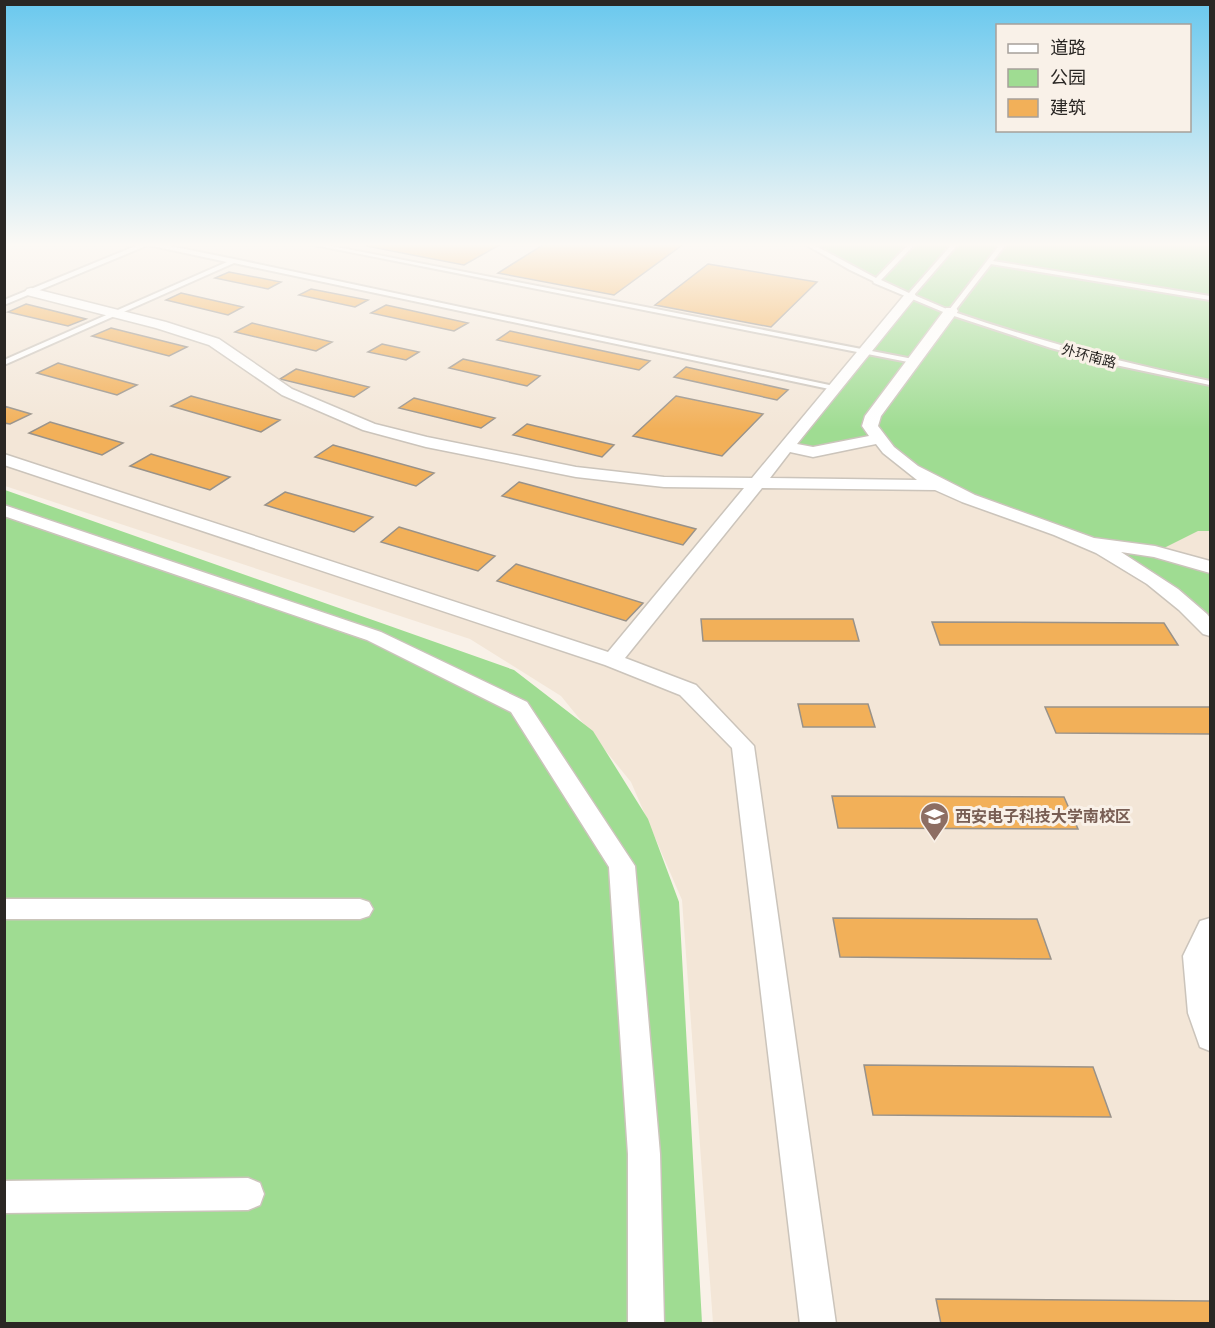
<svg xmlns="http://www.w3.org/2000/svg" width="1215" height="1328" viewBox="0 0 1215 1328" font-family="'Alegreya Sans','Noto Sans SC',sans-serif">
  <style>
    .built { fill: #f3e6d7 }
    .green { fill: #9fdc92 }
    .building { fill: #f2b059; stroke: #999289; stroke-width: 1.5 }
    .lines { fill: none; stroke-linecap: round; stroke-linejoin: round }
    .service-casing { stroke: #cbc4bb; stroke-width: 4 }
    .minor-casing { stroke: #cbc4bb; stroke-width: 3 }
    .service { fill: #fff; fill-rule: evenodd }
    .minor { fill: #fff; fill-rule: evenodd }
    .labels { text-anchor: middle; stroke-width: 6; stroke-linejoin: round; paint-order: stroke }
    .far-street-label { font-size: 14px; fill: #2a2724; stroke: #f9f1e8 }
    .education-label { font-size: 16px; font-weight: bold; fill: #785e54; stroke: #f9f1e8; text-anchor: start }
  </style>
  <rect width="100%" height="100%" fill="#f9f1e8"/>
  <!-- built -->
  <path class="built" d="M5,243H1210V1323H713L682,900L631,782L561,696L470,639L5,486Z"/>
  <!-- green -->
  <path class="green" d="M807,243H1210V531H1198L1156,552L1210,567V635L1177,598L1088,542L963,497L877,439L829,450L788,447L910,296Z
    M5,490L514,670L593,731L648,819L679,902L702,1323L5,1324Z"/>
  <!-- building -->
  <path class="building" d="M371,243H503L464,265L366,246Z
    M546,243H685L614,295L498,273Z
    M708,264L817,282L771,327L655,305Z
    M229,272L281,282L268,289L215,278Z
    M311,289L368,300L355,307L299,295Z
    M181,293L243,307L228,315L166,300Z
    M26,304L86,319L68,326L8,312Z
    M386,305L468,323L454,331L371,313Z
    M252,323L332,342L316,351L235,332Z
    M111,328L187,347L169,356L92,336Z
    M510,331L650,361L639,370L497,340Z
    M382,344L419,352L406,360L368,352Z
    M463,359L540,376L527,386L449,368Z
    M58,363L137,385L117,395L37,373Z
    M686,367L788,390L777,400L674,377Z
    M296,369L369,387L354,397L280,379Z
    M191,396L280,420L261,432L171,406Z
    M676,396L763,414L722,456L633,436Z
    M414,398L495,418L481,428L399,408Z
    M4,406L31,414L10,424L4,423Z
    M50,422L123,443L102,455L29,433Z
    M527,424L614,445L602,457L513,435Z
    M333,445L434,473L416,486L315,457Z
    M151,454L230,477L210,490L130,466Z
    M519,482L696,529L683,545L502,496Z
    M285,492L373,517L354,532L265,505Z
    M399,527L495,556L478,571L381,542Z
    M516,564L643,603L626,621L497,581Z
    M701,619H853L859,641H703Z
    M932,622L1164,623L1178,645H940Z
    M798,704H868L875,727H803Z
    M1045,707H1210V734L1056,733Z
    M832,796L1064,797L1078,829L838,828Z
    M833,918L1037,919L1051,959L840,957Z
    M864,1065L1093,1067L1111,1117L873,1115Z
    M936,1299L1210,1301V1324H941Z"/>
  <g class="lines">
    <defs>
      <path id="service" d="M143,243H155L234,259L834,386L838,388L834,390L234,263L4,365V360L227,262L148,245L4,305V300Z
        M304,243H316L913,359L917,361L913,363Z
        M803,243H810L876,278L910,243H916L881,280L909,293L953,243H959L914,295L949,310L1001,243H1007L993,261L1210,296V300L991,264L954,312C1038,341 1123,363 1210,381V385L1106,363L1051,348L948,314L874,283L873,281L850,270Z"/>
      <path id="minor" d="M31,288L166,322L219,339L292,389L375,424L427,437L576,467L664,477L752,478L906,293H914L916,296L914,299L797,444L813,447L869,436L862,426L865,416L946,308H956L958,311L956,314L881,416L878,426L894,447L918,466L975,495L1094,538L1155,546L1210,561V573L1154,557L1121,552L1178,589L1207,614L1210,618V636L1203,634L1179,610L1147,584L1096,553L1054,535L962,502L935,490L762,488L625,658L696,685L754,746L836,1324H800L732,748L680,695L605,665L4,465V454L608,652L744,488L664,487L576,477L426,447L363,430L282,395L209,345L156,328L27,295L25,292L27,289ZM876,444L883,453L917,480L770,478L790,452L813,457Z
        M4,505L381,632L527,702L635,866L660,1154L664,1324H628V1154L609,867L511,712L367,640L4,516Z
        M4,899H360L369,902L373,909L369,916L360,919H4Z
        M1210,918V1051L1200,1047L1188,1013L1183,956L1200,921Z
        M248,1178L260,1183L264,1194L260,1205L248,1210L4,1213V1181Z"/>
    </defs>
    <!-- service casing -->
    <use href="#service" class="service-casing"/>
    <!-- minor casing -->
    <use href="#minor" class="minor-casing"/>
    <!-- service -->
    <use href="#service" class="service"/>
    <!-- minor -->
    <use href="#minor" class="minor"/>
  </g>
  <!-- sky -->
  <linearGradient id="sky" x2="0" y2="1"><stop stop-color="#69c8ee"/><stop offset="0.57" stop-color="#fcf9f5"/><stop offset="1" stop-color="#fcf9f5" stop-opacity="0"/></linearGradient>
  <rect width="1215" height="429" fill="url(#sky)"/>
  <!-- icons -->
  <defs>
    <symbol id="university-pin" viewBox="-11 -11 22 30"><path d="M0 17L-7.5 6A9.5 9.5 0 1 1 7.5 6Z" fill="#8d6e63" stroke="#f9f1e8"/><path d="M0-5L7-2L0 1L-7-2ZM-4 1L0 2.5L4 1V4Q0 6-4 4Z" fill="#fff"/></symbol>
  </defs>
  <g fill-rule="evenodd">
    <use href="#university-pin" x="918" y="800" width="33" height="45"/>
  </g>
  <g class="labels">
    <!-- far-street labels -->
    <g class="far-street-label">
      <text transform="translate(1089 356) rotate(15)" y="5">外环南路</text>
    </g>
    <!-- education labels -->
    <g class="education-label">
      <text x="955" y="822">西安电子科技大学南校区</text>
    </g>
  </g>
  <!-- border -->
  <rect width="1215" height="1328" fill="none" stroke="#2a2724" stroke-width="12"/>
  <!-- legend -->
  <rect x="996" y="24" width="195" height="108" fill="#f9f1e8" stroke="#a6a09a" stroke-width="1.5"/>
  <rect x="1008" y="44" width="30" height="9" fill="#ffffff" stroke="#a6a09a" stroke-width="1.5"/>
  <text x="1050" y="54" font-size="18" fill="#2a2724">道路</text>
  <rect x="1008" y="69" width="30" height="18" fill="#9fdc92" stroke="#a6a09a" stroke-width="1.5"/>
  <text x="1050" y="84" font-size="18" fill="#2a2724">公园</text>
  <rect x="1008" y="99" width="30" height="18" fill="#f2b059" stroke="#a6a09a" stroke-width="1.5"/>
  <text x="1050" y="114" font-size="18" fill="#2a2724">建筑</text>
</svg>
